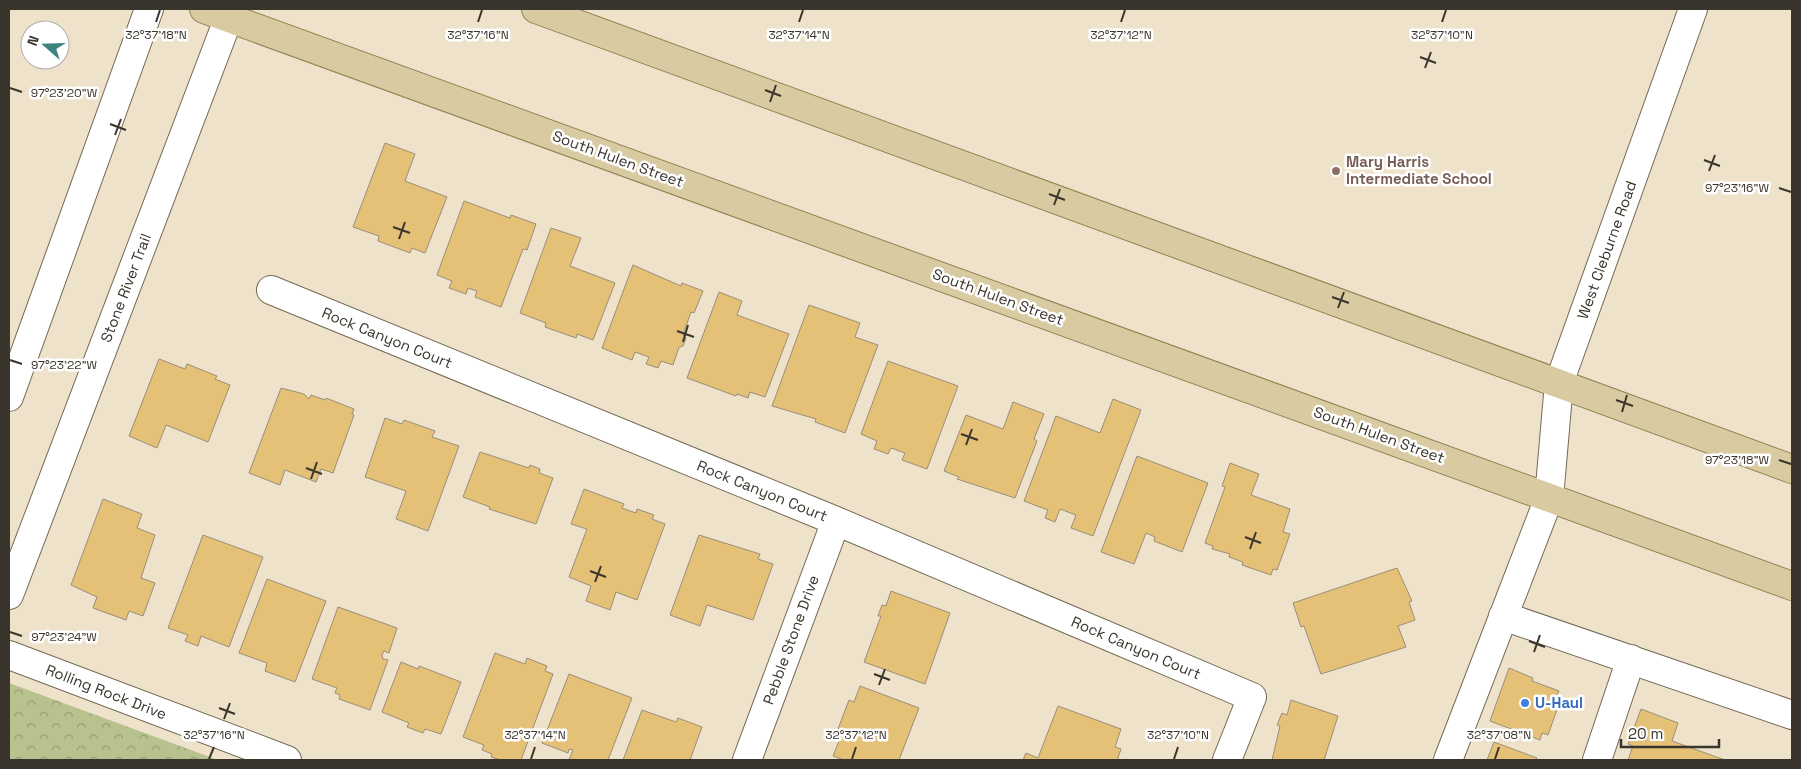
<svg xmlns="http://www.w3.org/2000/svg" width="1801" height="769" viewBox="0 0 1801 769" font-family="'Space Grotesk',sans-serif">
  <style>
    .park { fill: url(#park-crowns) }
    .building { fill: #e5c178; stroke: #9a8e78 }
    .lines { fill: none; stroke-linecap: round; stroke-linejoin: round }
    .minor-casing { stroke: #746954; stroke-width: 30 }
    .major-casing { stroke: #908050; stroke-width: 30 }
    .minor { stroke: #fff; stroke-width: 28 }
    .major { stroke: #d9cba1; stroke-width: 28 }
    .ticks { fill: none; stroke: #3a352c; stroke-width: 2 }
    .education-dot { fill: #8d6e63; stroke: #fff; stroke-width: 2 }
    .shop-dot { fill: #3f7fe0; stroke: #fff; stroke-width: 2 }
    .labels { text-anchor: middle; stroke-width: 5; stroke-linejoin: round; paint-order: stroke }
    .street-label { font-size: 15px; fill: #3a352c; stroke: #fff }
    .education-label { font-size: 15px; font-weight: bold; fill: #785e54; stroke: #fff; text-anchor: start }
    .shop-label { font-size: 15px; font-weight: bold; fill: #366cbe; stroke: #fff; text-anchor: start }
    .ticks-label { font-size: 12px; text-anchor: middle; fill: #3a352c; stroke: #fff; stroke-width: 5; stroke-linejoin: round; paint-order: stroke }
  </style>
  <defs>
    <pattern id="park-crowns" width="20" height="18" patternUnits="userSpaceOnUse" patternTransform="scale(1.25)"><rect width="20" height="18" fill="#b8c28e"/><path d="M2 6a3 3 0 1 1 6 0M12 15a3 3 0 1 1 6 0" fill="none" stroke="#979e74"/></pattern>
  </defs>
  <rect width="100%" height="100%" fill="#eee2ca"/>
  <!-- park -->
  <path class="park" d="M9,683L218,760H9Z"/>
  <!-- building -->
  <path class="building" d="M385,143L415,154L405,181L447,197L425,253L412,248L410,253L378,241L379,236L353,227Z
    M464,201L510,218L511,215L536,224L527,250L523,249L501,307L475,297L477,291L468,288L466,294L449,288L452,281L437,275Z
    M551,228L581,238L570,266L615,283L593,340L577,334L576,338L545,327L546,323L520,313Z
    M633,265L681,286L682,283L703,291L694,313L691,312L683,335L686,338L683,346L679,347L673,365L661,361L658,368L646,364L649,357L635,352L632,360L602,348Z
    M719,292L742,301L737,315L789,334L765,397L750,392L748,398L737,394L736,396L687,378Z
    M809,305L860,323L855,337L878,345L845,433L815,422L816,419L772,406Z
    M159,359L185,369L187,364L217,376L215,379L230,385L208,442L166,425L157,448L129,436Z
    M888,361L958,386L927,469L902,460L905,453L891,448L888,454L874,449L877,441L861,434Z
    M281,388L304,394L309,399L311,395L325,400L326,398L354,409L352,414L354,415L333,473L321,469L316,482L285,470L280,485L249,473Z
    M1113,399L1141,410L1093,536L1071,528L1076,515L1060,509L1055,522L1045,518L1048,510L1024,501L1056,416L1100,433Z
    M1013,402L1044,414L1034,439L1037,441L1015,498L957,479L959,477L944,471L966,415L1003,429Z
    M385,418L402,424L404,420L435,431L432,437L459,446L428,531L396,519L406,491L365,477Z
    M480,452L529,468L530,465L540,469L539,473L553,478L536,524L489,509L490,507L463,497Z
    M1137,456L1208,483L1182,552L1154,541L1155,537L1146,533L1134,564L1101,552Z
    M1230,463L1259,474L1251,495L1290,509L1283,532L1290,534L1277,570L1273,569L1271,575L1242,565L1243,562L1229,557L1230,554L1212,549L1213,546L1205,543L1225,487L1222,486Z
    M584,489L624,504L622,508L636,513L637,509L654,515L652,519L665,524L637,600L616,592L610,610L586,601L591,586L569,577L587,529L571,524Z
    M103,499L142,514L137,528L155,535L141,578L155,583L143,616L129,611L126,620L93,608L97,597L71,585Z
    M203,535L263,557L229,647L201,636L198,646L185,641L188,635L168,628Z
    M699,535L760,554L758,559L773,564L753,620L707,605L700,626L670,615Z
    M1397,568L1412,601L1409,602L1415,620L1398,626L1406,647L1321,674L1304,626L1301,627L1293,603Z
    M267,579L326,601L295,682L265,671L267,663L239,653Z
    M891,591L950,613L925,684L864,662L881,616H878L882,605L886,606Z
    M338,607L397,628L389,653L384,651L382,655L383,659L388,660L370,710L339,699L340,695L335,693L337,688L312,679Z
    M495,653L525,664L527,658L547,666L545,671L553,674L521,760H501L491,757L492,754L482,750L484,745L463,737Z
    M401,662L418,669L419,666L461,682L441,734L425,729L423,733L407,727L409,723L382,712Z
    M1509,668L1533,678L1532,681L1559,691L1552,705L1558,707L1548,735L1542,733L1540,740L1490,721Z
    M569,674L632,698L608,760H569L573,750L569,749L568,753L542,743Z
    M860,686L919,708L899,760H844L833,756L843,731L838,729L849,700L854,702Z
    M1291,700L1338,716L1324,760H1272L1280,726L1277,725L1282,713L1287,715Z
    M1058,706L1121,729L1115,747L1121,749L1118,758L1119,760H1023L1026,753L1038,758Z
    M1641,709L1678,723L1672,741L1725,760H1628L1633,746L1628,744Z
    M642,710L676,722L678,718L702,727L690,760H623Z
    M1494,742L1537,758L1536,760H1487Z"/>
  <g class="lines">
    <defs>
      <path id="minor" d="M271,290L836,521L1252,697L1227,760
        M9,397L149,9
        M9,595L232,9
        M1503,616L1792,715
        M9,655L287,760
        M747,760L836,521
        M1448,760L1549,498L1559,383L1693,9
        M1597,760L1631,659"/>
      <path id="major" d="M204,9L1792,586
        M536,9L1792,469"/>
    </defs>
    <!-- minor casing -->
    <use href="#minor" class="minor-casing"/>
    <!-- major casing -->
    <use href="#major" class="major-casing"/>
    <!-- minor -->
    <use href="#minor" class="minor"/>
    <!-- major -->
    <use href="#major" class="major"/>
  </g>
  <!-- ticks -->
  <path class="ticks" d="M156,22L160,10M478,22L482,10M799,22L803,10M1121,22L1125,10M1442,22L1446,10M1420,57L1436,63M1425,68L1431,52M10,88L22,92M765,90L781,96M770,102L776,85M110,124L126,130M115,135L121,119M1704,160L1720,166M1709,171L1715,155M1779,188L1791,192M1049,194L1065,200M1054,205L1060,189M393,227L410,233M399,239L405,222M1332,297L1349,303M1338,308L1344,292M677,331L694,337M683,342L688,325M10,360L22,364M1616,400L1633,406M1622,412L1627,395M961,434L978,440M966,445L972,429M1779,460L1791,464M306,468L322,474M311,479L317,462M1245,537L1261,543M1250,549L1256,532M590,571L606,577M595,582L601,566M10,632L22,636M1529,641L1545,647M1534,652L1540,635M874,674L890,680M879,685L885,669M219,708L235,714M224,719L230,703M209,759L214,747M531,759L535,747M852,759L856,747M1174,759L1178,747M1495,759L1499,747"/>
  <!-- markers -->
  <circle class="education-dot" cx="1336" cy="171" r="5"/>
  <circle class="shop-dot" cx="1525" cy="703" r="5"/>
  <g class="labels">
    <!-- street labels -->
    <g class="street-label">
      <text transform="translate(618 159) rotate(20)" y="5">South Hulen Street</text>
      <text transform="translate(1607 250) rotate(-70)" y="5">West Cleburne Road</text>
      <text transform="translate(126 288) rotate(-69)" y="5">Stone River Trail</text>
      <text transform="translate(998 297) rotate(20)" y="5">South Hulen Street</text>
      <text transform="translate(387 338) rotate(22)" y="5">Rock Canyon Court</text>
      <text transform="translate(1379 435) rotate(20)" y="5">South Hulen Street</text>
      <text transform="translate(762 491) rotate(22)" y="5">Rock Canyon Court</text>
      <text transform="translate(791 640) rotate(-70)" y="5">Pebble Stone Drive</text>
      <text transform="translate(1136 648) rotate(23)" y="5">Rock Canyon Court</text>
      <text transform="translate(106 692) rotate(21)" y="5">Rolling Rock Drive</text>
    </g>
    <!-- education labels -->
    <g class="education-label">
      <text x="1346" y="167">Mary Harris<tspan x="1346" dy="17">Intermediate School</tspan></text>
    </g>
    <!-- shop labels -->
    <g class="shop-label">
      <text x="1535" y="708">U-Haul</text>
    </g>
  </g>
  <g class="ticks-label">
    <text x="156" y="39">32°37'18"N</text>
    <text x="478" y="39">32°37'16"N</text>
    <text x="799" y="39">32°37'14"N</text>
    <text x="1121" y="39">32°37'12"N</text>
    <text x="1442" y="39">32°37'10"N</text>
    <text x="64" y="97">97°23'20"W</text>
    <text x="1737" y="192">97°23'16"W</text>
    <text x="64" y="369">97°23'22"W</text>
    <text x="1737" y="464">97°23'18"W</text>
    <text x="64" y="641">97°23'24"W</text>
    <text x="214" y="739">32°37'16"N</text>
    <text x="535" y="739">32°37'14"N</text>
    <text x="856" y="739">32°37'12"N</text>
    <text x="1178" y="739">32°37'10"N</text>
    <text x="1499" y="739">32°37'08"N</text>
  </g>
  <!-- border -->
  <rect width="1801" height="769" fill="none" stroke="#3a352c" stroke-width="20"/>
  <!-- north arrow -->
  <g transform="translate(45 45) rotate(290)"><circle r="24" fill="#ffffff" stroke="#b0aeab"/>
  <path d="M0-4L9 19L0 12L-9 19Z" fill="#3d847e"/>
  <text y="-8" font-size="14" font-weight="bold" text-anchor="middle" fill="#3a352c">N</text>
  </g>
  <!-- scale -->
  <path d="M1621 739v8h98v-8" fill="none" stroke="#3a352c" stroke-width="2.5"/>
  <text x="1628" y="739" font-size="15" fill="#3a352c" stroke="#ffffff" stroke-width="4" paint-order="stroke">20 m</text>
</svg>
